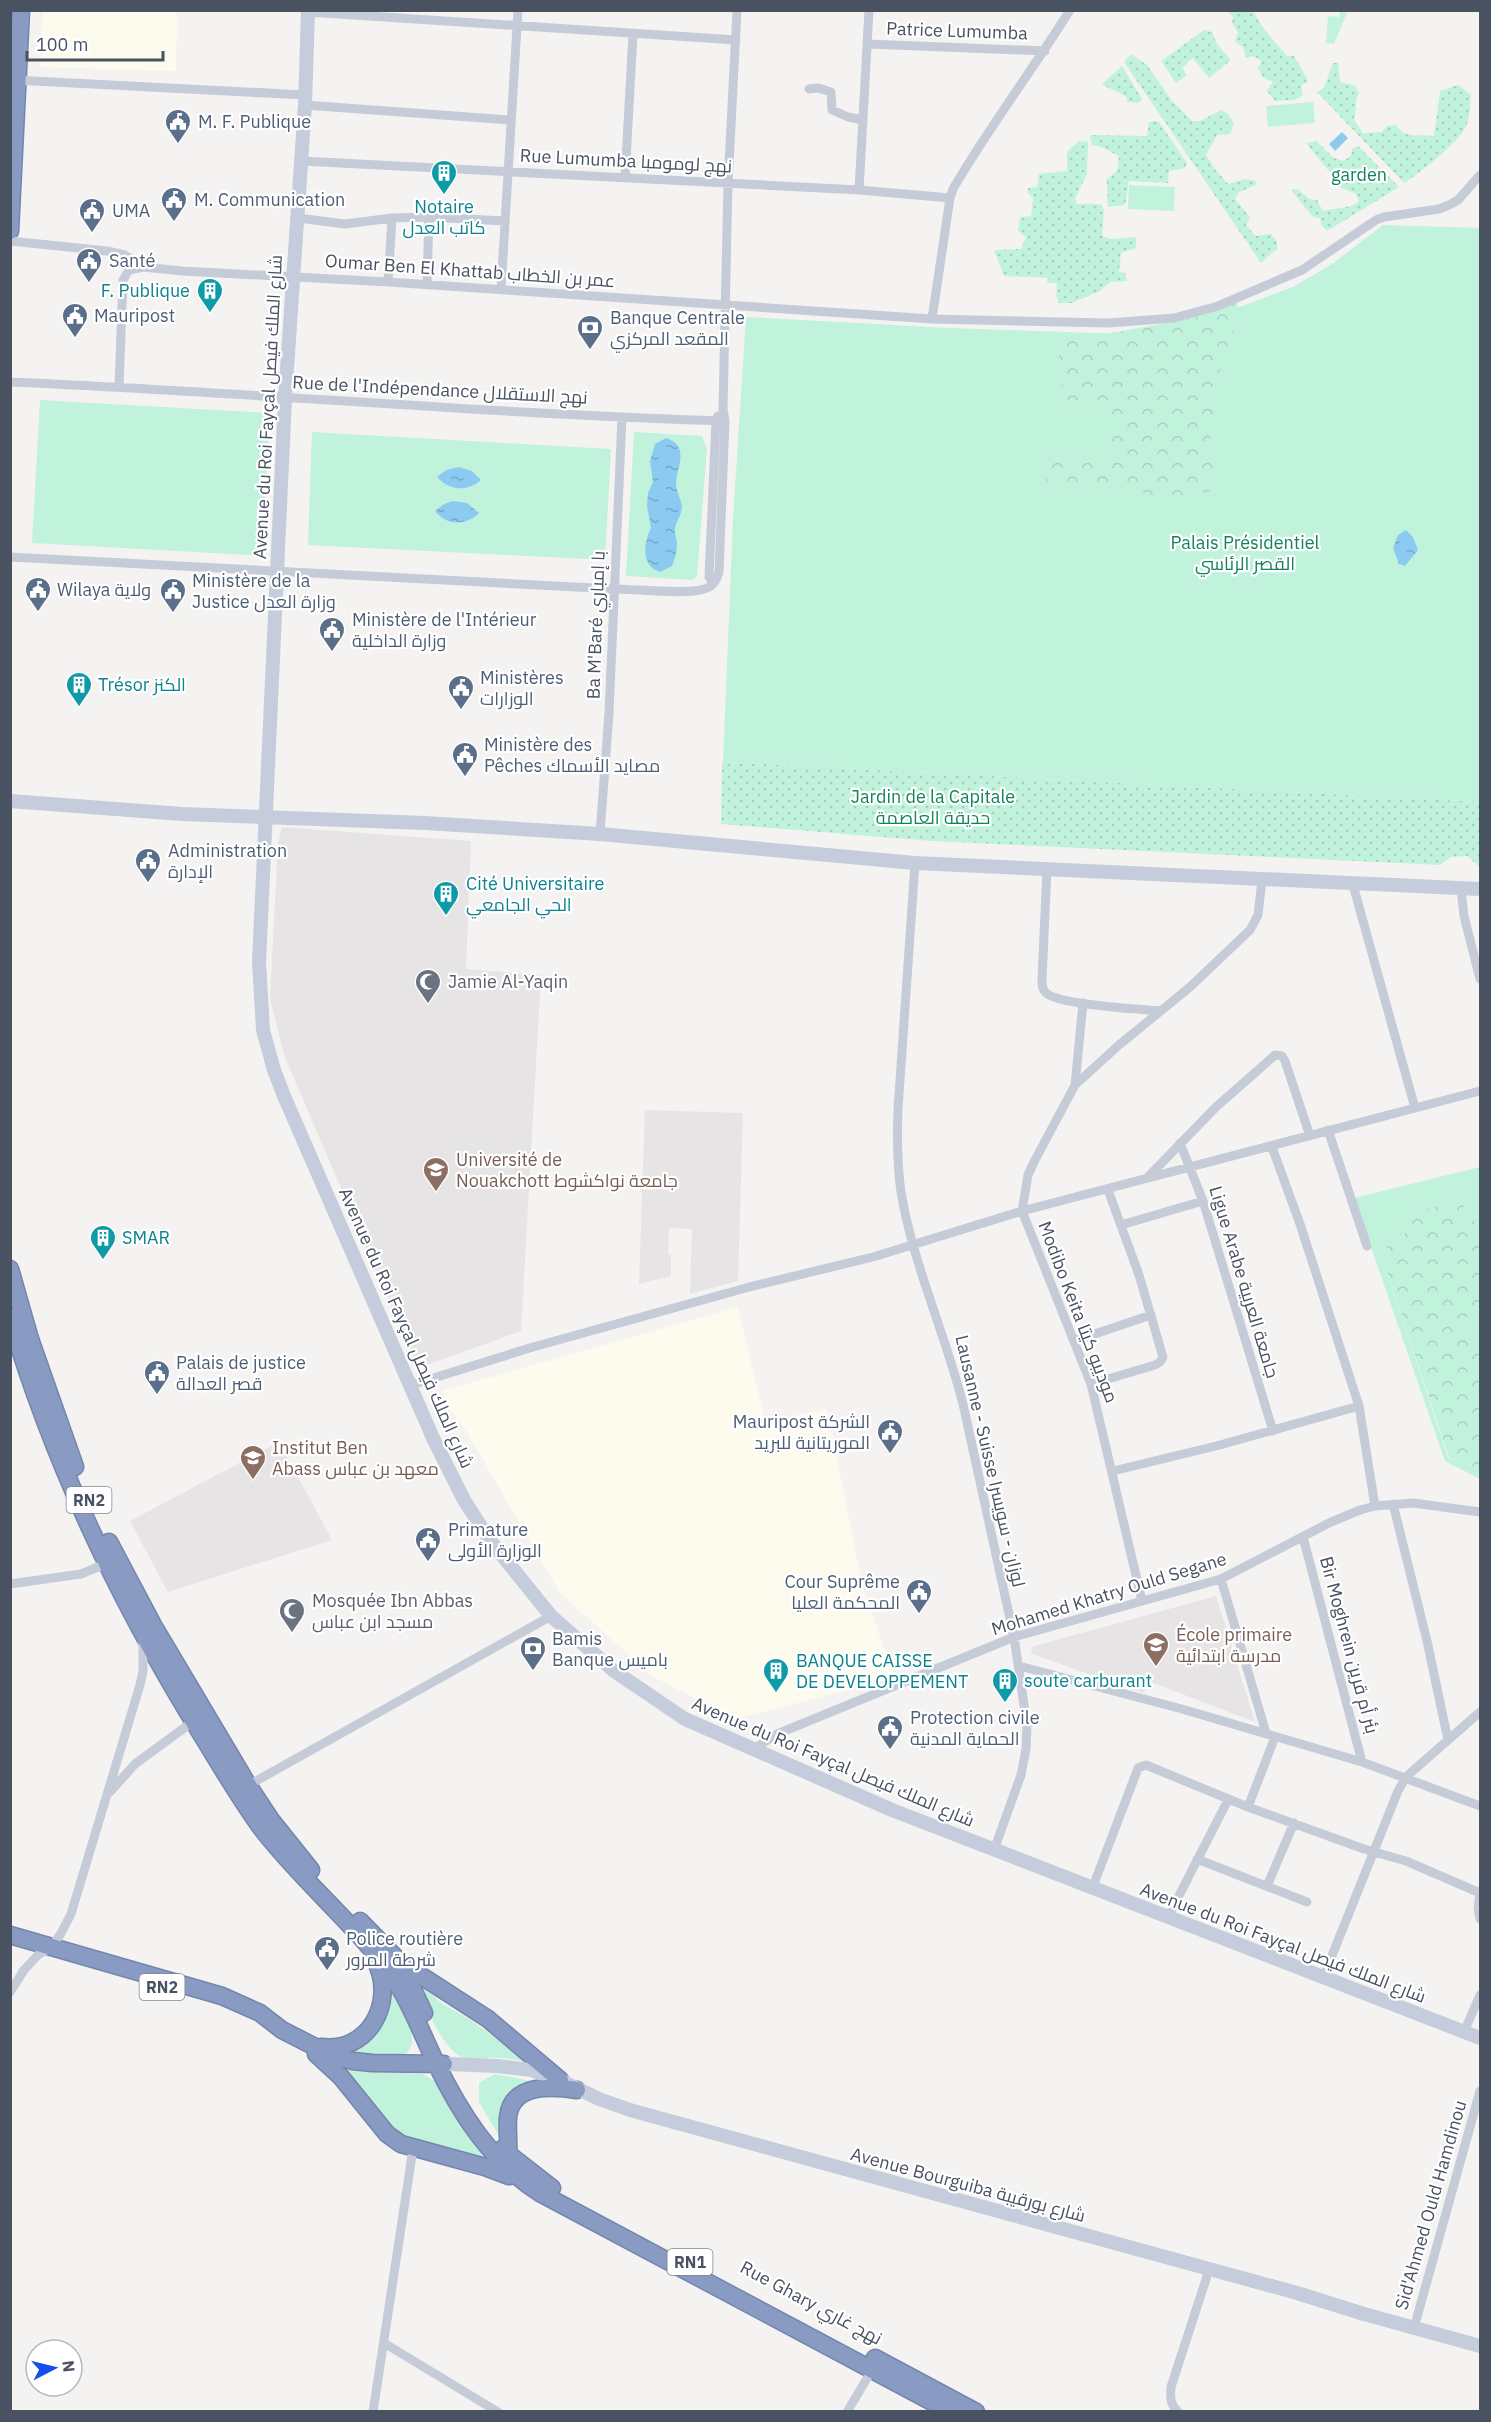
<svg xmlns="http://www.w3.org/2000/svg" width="1491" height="2422" viewBox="0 0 1491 2422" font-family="'IBM Plex Sans',Cairo,sans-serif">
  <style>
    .commercial { fill: #fdfbee }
    .education { fill: #e6e4e4 }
    .green { fill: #c1f2dc }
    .forest { fill: url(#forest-crowns) }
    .garden { fill: url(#garden-dots) }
    .water { fill: url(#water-ripples) }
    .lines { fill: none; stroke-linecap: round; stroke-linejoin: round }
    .highway-casing { stroke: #7486ae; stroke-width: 19 }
    .street { stroke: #c6ccd7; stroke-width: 9 }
    .secondary { stroke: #c5ccdb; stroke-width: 14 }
    .highway { stroke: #899bc2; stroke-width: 16 }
    .labels { text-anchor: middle; stroke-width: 4.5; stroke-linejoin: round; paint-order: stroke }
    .shield { fill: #fff; stroke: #808690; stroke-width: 1.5 }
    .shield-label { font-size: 16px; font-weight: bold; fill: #495261 }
    .street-label { font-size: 18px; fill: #495261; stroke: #fff }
    .service-label { font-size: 18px; fill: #4e5e75; stroke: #fff; text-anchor: start }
    .park-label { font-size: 18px; fill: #13835d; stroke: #fff }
    .culture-label { font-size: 18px; fill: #0d838f; stroke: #fff; text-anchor: start }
    .worship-label { font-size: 18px; fill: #5b616d; stroke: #fff; text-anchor: start }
    .education-label { font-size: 18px; fill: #785e54; stroke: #fff; text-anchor: start }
  </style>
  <defs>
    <pattern id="forest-crowns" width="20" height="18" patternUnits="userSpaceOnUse" patternTransform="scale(1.5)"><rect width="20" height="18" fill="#c1f2dc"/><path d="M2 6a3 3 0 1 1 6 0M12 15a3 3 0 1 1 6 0" fill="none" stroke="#a7d1bf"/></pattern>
    <pattern id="garden-dots" width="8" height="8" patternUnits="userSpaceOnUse" patternTransform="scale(1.5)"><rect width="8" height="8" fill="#c1f2dc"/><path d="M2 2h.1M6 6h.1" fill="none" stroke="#a7d1bf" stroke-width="1.8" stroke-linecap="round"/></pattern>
    <pattern id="water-ripples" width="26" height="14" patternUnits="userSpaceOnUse" patternTransform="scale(1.5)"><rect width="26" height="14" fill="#8ccbf1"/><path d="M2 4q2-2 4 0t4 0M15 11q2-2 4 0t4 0" fill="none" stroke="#74a7c7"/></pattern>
  </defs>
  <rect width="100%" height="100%" fill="#f5f3f2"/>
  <!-- commercial -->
  <path class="commercial" d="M43,11H177L176,71L39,67Z
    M738,1307L765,1422L827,1409L862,1585L894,1678L735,1719L652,1676L560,1593L467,1432L449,1408V1403L442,1391Z"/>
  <!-- education -->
  <path class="education" d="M282,827L471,841L466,969L541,975L521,1331L418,1368L284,1055L270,998L278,844Z
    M645,1110L743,1113L738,1281L690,1294L692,1229L669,1228L668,1254L671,1255V1276L639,1284Z
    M279,1442L332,1540L168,1592L130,1521Z
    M1216,1596L1255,1722L1151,1682L1143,1693L1032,1654L1031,1647Z"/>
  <!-- green -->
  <path class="green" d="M1340,12L1347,13L1334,44L1326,43L1328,16L1339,17Z
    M1313,102L1315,123L1268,127L1266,106Z
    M1129,185L1175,187L1174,211L1128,209Z
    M1383,225L1480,228V802L723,762L733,518L746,317L949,328L1127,334L1216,316L1295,286L1332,264Z
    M40,400L270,413L263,556L32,543Z
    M312,432L611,449L605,560L308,545Z
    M634,432L702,436L707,449L697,576L693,580L626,576Z
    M1480,1167V1229L1458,1198L1416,1213L1404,1235L1387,1245L1385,1266L1448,1457L1480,1469V1479L1445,1461L1354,1198Z
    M1480,1307V1341H1475L1466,1317Z
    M415,1977L441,2003L472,2021L529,2062C518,2060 507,2058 497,2058C488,2057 478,2060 469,2059C442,2056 423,1999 415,1977Z
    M391,1988C399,2004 430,2049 398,2057C389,2060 357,2053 346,2052Z
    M338,2065L369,2072L423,2074L436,2082L486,2161L413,2141L399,2134L386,2123L362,2089Z
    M495,2074L531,2081L521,2086L503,2143L479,2102V2083Z"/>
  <!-- forest -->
  <path class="forest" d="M1236,302L1239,309L1227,358L1217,375L1210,448L1217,489L1174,501L1130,489L1047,485L1045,465L1051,464V447H1063L1062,463H1112L1106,410L1063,400L1059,355L1066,341L1183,320Z
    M1458,1198L1480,1229V1307L1466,1318L1475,1340L1480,1341V1469L1449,1457L1385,1266L1387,1245L1404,1235L1416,1213Z"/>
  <!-- garden -->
  <path class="garden" d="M1228,11H1253L1263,28L1287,56H1294L1307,78V82L1301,85L1303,95L1295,100L1275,101L1267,91L1273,82L1263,77L1258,68L1262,62L1254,56L1246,58L1243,47L1235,42L1238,32L1232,23L1233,17Z
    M1204,30L1212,32L1217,44L1231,60L1209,78L1193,58L1182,68L1187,75L1176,83L1161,61Z
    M1131,54L1147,65L1172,101L1192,121H1200L1221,110L1228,114L1234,123L1230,134L1217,135L1206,155L1215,169L1228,184L1245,179L1256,181L1257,184L1238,193L1235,199L1250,217L1246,225L1255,236L1271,234L1277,242V250C1266,255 1269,258 1261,263L1124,62Z
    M1333,63H1338L1340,82L1355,85L1359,93C1355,100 1356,112 1354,120L1363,133L1382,132L1387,126L1396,125C1406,140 1419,134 1434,136L1440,91L1458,85L1471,95C1470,104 1470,115 1467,124C1461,141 1420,173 1404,183L1317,92L1324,88Z
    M1122,66L1142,99L1139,103L1127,102V98C1120,91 1110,90 1102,84Z
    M1155,121L1159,122L1187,163L1185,168L1169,171L1168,183L1129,181L1125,205L1108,207C1106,198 1109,190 1106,180L1117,171L1119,156L1101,147L1092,145L1090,135L1147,136L1149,122Z
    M1079,141L1088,142L1087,174L1075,199L1077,204H1101L1104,210L1102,236L1111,239L1136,237V248L1121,253L1119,272L1125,273L1127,281L1110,282L1100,291L1072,303H1059L1056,296L1057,283H1047L1048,278L1004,276L994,250L1021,249L1026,237L1018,231L1020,217L1031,216L1033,198L1028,193V188L1037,187L1039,174L1067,171V152Z
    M1316,141L1334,158L1343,161L1351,156L1352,149L1358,146L1399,187L1327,231L1321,225L1320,219L1312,216L1291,190L1298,189L1309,199L1317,200L1323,211L1351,206L1359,202L1356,194L1335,185L1336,180L1306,143Z
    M722,762L1480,802V867L1467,856L1451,857L1440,865L932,841L721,824Z"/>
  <!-- water -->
  <path class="water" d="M1342,132L1348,138L1335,151L1329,144Z
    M666,438C691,446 676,469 676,483C676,491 681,499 682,506C682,515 676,521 675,529C674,533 677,539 677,543C677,551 675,559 672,566L660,572C640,566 644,542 651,528L647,506L648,493L653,482L650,461L655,444Z
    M459,467L472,471L481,480C467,492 450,491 437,477L446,470Z
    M453,501L467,503L479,513C466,526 447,526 435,511L444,504Z
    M1406,530L1413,537L1418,550L1405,566L1399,564L1393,548L1398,535Z"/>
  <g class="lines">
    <defs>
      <path id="highway" d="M10,231L21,10
        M10,1269L30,1339L75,1467
        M10,1317C54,1465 121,1605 203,1737C222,1768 240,1799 262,1829C301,1880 352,1921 390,1973C409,1999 421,2032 435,2061C460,2113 491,2162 540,2193L951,2412
        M109,1542L153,1625L248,1785L271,1820L311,1870
        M360,1921L400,1962L488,2019L560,2080
        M10,1935L222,1996L260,2013L282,2030L333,2056L353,2061L372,2063L444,2064
        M400,1962L424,2013
        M321,2047C368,2053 395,2004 377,1964
        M316,2054L341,2077L387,2134L401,2144L485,2167L509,2176
        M502,2149L552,2188
        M503,2159L508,2155C509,2142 507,2130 508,2117C512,2083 552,2086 577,2090
        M875,2358L976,2412"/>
    </defs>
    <!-- highway casing -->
    <use href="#highway" class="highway-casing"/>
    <!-- street -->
    <path class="street" d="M308,12L736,40
      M868,44L1045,51
      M14,80L305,95
      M809,89L818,88L831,92L832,110L848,117L863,120
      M305,105L511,120
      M301,161L859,190L950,198
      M625,178L633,34
      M859,190L869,10
      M298,218L345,224L392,218L429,217L505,221
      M10,241L107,251L125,255L143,267L182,271L388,282L932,319L1108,323L1174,318L1218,306L1302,270L1376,220L1384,217L1439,209L1449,205L1458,200L1480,175
      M388,282L392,218
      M427,285L429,217
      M501,289L518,10
      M932,319L950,198L953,189C989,127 1032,71 1070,10
      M10,382C249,392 486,414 725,421
      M119,387L123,280L129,270L143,267
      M10,557L614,589C635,589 687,595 704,589C712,587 717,580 719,572L725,421L723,409L728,183L737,10
      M713,583L709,577L716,420L718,416
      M600,834L609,713L622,417
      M915,863L898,1109C897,1137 897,1164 901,1192C913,1264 945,1333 963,1404L1014,1637L1027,1725L1026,1749L1021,1775L994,1850
      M1047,870L1042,979C1042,985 1042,989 1046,993C1059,1005 1139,1009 1160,1011
      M1353,885L1415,1108
      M1461,889L1464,916L1480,979
      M1075,1085L1083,1003
      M1328,1130L1367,1246
      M1180,1143L1203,1201L1273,1431
      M1272,1147L1300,1224L1359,1406L1375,1506
      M1148,1177L1216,1107L1275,1055L1282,1056L1285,1061L1310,1136
      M1121,1225L1203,1201
      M1074,1341L1151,1315
      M1091,1384L1155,1365L1160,1362L1163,1357L1139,1275L1108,1190
      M411,1385L533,1347L753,1286L873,1257L1022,1211L1480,1091
      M1113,1471L1220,1445L1359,1406
      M1393,1504L1427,1641L1448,1740
      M1303,1537L1362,1762
      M1221,1579L1266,1733
      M10,1584L81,1574L110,1562
      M1142,1601L1091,1384L1022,1211L1028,1175L1035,1160L1075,1085L1119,1045L1190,987L1250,930L1258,915L1262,880
      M1019,1666L1182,1709L1362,1762L1480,1806
      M752,1750L777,1734L1014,1637L1221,1579L1329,1523L1360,1510L1375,1506L1413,1503L1480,1512
      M247,1786L551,1616
      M110,1792L135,1764L195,1720
      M1248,1807L1275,1737
      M1197,1859L1307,1902
      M1267,1886L1294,1823
      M1092,1889L1137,1771L1138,1768L1146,1765L1248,1807L1364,1849L1406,1861L1480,1893
      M1480,1891L1478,1909L1480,1919
      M1168,1917L1228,1800
      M1323,1978L1398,1791L1406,1777L1480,1712
      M10,1992L24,1970L38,1955L51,1947L60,1935L71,1914L140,1685L143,1671V1642
      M1464,2032L1480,1995
      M1414,2328L1480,2091
      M384,2343L498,2412
      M373,2412L413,2149
      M847,2412L872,2370
      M1178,2412C1170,2404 1170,2397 1171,2387L1209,2270"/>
    <!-- secondary -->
    <path class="secondary" d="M308,10L305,105L285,398L259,962L263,1030L274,1070L284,1096L433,1438L464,1500L489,1539L551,1616L614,1671L685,1719L892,1810L1480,2038
      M10,801L182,814L425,823L600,834L915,863L1480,889
      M448,2064L497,2066L531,2070L560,2080L599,2099L630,2110L1297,2293L1364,2314L1480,2346"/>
    <!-- highway -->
    <use href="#highway" class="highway"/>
  </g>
  <!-- icons -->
  <defs>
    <symbol id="civic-pin" viewBox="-11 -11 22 30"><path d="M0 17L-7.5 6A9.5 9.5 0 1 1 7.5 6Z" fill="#5c6f8a" stroke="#fff"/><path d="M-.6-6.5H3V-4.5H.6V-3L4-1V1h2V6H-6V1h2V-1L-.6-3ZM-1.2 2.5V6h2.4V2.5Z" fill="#fff"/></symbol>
    <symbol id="building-pin" viewBox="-11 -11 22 30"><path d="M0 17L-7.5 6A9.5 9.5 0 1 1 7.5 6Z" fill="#0f9aa8" stroke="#fff"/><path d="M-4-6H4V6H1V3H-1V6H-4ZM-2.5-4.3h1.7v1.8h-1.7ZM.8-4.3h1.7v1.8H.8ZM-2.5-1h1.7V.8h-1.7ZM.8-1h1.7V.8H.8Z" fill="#fff"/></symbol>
    <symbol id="bank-pin" viewBox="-11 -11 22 30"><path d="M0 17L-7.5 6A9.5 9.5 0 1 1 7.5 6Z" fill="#5c6f8a" stroke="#fff"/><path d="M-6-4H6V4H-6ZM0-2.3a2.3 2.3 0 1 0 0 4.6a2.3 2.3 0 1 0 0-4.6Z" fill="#fff"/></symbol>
    <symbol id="mosque-pin" viewBox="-11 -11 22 30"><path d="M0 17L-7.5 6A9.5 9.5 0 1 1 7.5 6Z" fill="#6b7280" stroke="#fff"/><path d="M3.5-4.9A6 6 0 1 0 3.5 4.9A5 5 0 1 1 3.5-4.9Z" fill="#fff"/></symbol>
    <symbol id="university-pin" viewBox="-11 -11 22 30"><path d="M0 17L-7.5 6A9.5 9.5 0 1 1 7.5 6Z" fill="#8d6e63" stroke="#fff"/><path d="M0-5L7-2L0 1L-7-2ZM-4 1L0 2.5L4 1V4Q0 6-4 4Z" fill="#fff"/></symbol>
    <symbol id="school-pin" viewBox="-11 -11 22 30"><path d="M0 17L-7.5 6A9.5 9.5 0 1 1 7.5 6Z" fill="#8d6e63" stroke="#fff"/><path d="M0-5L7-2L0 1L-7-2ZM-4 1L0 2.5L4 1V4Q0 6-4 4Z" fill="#fff"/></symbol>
  </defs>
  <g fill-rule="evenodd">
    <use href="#civic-pin" x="163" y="107" width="30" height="40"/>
    <use href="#building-pin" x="429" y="158" width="30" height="40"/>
    <use href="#civic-pin" x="159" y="185" width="30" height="40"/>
    <use href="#civic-pin" x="77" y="196" width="30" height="40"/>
    <use href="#civic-pin" x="74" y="246" width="30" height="40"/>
    <use href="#building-pin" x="195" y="276" width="30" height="40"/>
    <use href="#civic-pin" x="60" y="301" width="30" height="40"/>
    <use href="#bank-pin" x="575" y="313" width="30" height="40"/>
    <use href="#civic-pin" x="23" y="575" width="30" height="40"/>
    <use href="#civic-pin" x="158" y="576" width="30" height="40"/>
    <use href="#civic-pin" x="317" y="615" width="30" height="40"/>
    <use href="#building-pin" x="64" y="670" width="30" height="40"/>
    <use href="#civic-pin" x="446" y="673" width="30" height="40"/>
    <use href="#civic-pin" x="450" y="740" width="30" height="40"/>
    <use href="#civic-pin" x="133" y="846" width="30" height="40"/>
    <use href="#building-pin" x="431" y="879" width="30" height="40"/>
    <use href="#mosque-pin" x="413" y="967" width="30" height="40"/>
    <use href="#university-pin" x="421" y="1155" width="30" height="40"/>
    <use href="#building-pin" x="88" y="1223" width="30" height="40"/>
    <use href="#civic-pin" x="142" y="1358" width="30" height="40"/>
    <use href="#civic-pin" x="875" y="1417" width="30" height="40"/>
    <use href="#university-pin" x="238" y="1443" width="30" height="40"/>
    <use href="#civic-pin" x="413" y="1525" width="30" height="40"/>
    <use href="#civic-pin" x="904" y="1577" width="30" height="40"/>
    <use href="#mosque-pin" x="277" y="1596" width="30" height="40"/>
    <use href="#school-pin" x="1141" y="1630" width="30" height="40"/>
    <use href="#bank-pin" x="518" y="1634" width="30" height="40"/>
    <use href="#building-pin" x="761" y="1656" width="30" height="40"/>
    <use href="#building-pin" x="990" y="1666" width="30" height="40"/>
    <use href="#civic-pin" x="875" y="1713" width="30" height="40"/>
    <use href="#civic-pin" x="312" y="1934" width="30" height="40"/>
  </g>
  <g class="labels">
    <!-- shield labels -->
    <g class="shield">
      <rect x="66.5" y="1487" width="45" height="26" rx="4.5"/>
      <rect x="139.5" y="1974" width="45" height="26" rx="4.5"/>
      <rect x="667.5" y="2249" width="45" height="26" rx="4.5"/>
    </g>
    <g class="shield-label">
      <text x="89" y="1506">RN2</text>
      <text x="162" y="1993">RN2</text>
      <text x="690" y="2268">RN1</text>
    </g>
    <!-- street labels -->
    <g class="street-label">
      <text transform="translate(957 31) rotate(2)" y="6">Patrice Lumumba</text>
      <text transform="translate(626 161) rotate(3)" y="6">Rue Lumumba نهج لومومبا</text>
      <text transform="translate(470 271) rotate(4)" y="6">Oumar Ben El Khattab عمر بن الخطاب</text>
      <text transform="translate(440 390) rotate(3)" y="6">Rue de l'Indépendance نهج الاستقلال</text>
      <text transform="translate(268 407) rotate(-87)" y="6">Avenue du Roi Fayçal شارع الملك فيصل</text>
      <text transform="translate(596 625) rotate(-88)" y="6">Ba M'Baré با إمباري</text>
      <text transform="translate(1244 1282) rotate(73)" y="6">Ligue Arabe جامعة العربية</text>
      <text transform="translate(1078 1312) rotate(69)" y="6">Modibo Keita موديبو كيتا</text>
      <text transform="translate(406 1328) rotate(66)" y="6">Avenue du Roi Fayçal شارع الملك فيصل</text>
      <text transform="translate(990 1461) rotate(77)" y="6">Lausanne - Suisse لوزان - سويسرا</text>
      <text transform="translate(1109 1594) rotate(-17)" y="6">Mohamed Khatry Ould Segane</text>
      <text transform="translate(1349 1645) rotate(75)" y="6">Bir Moghrein بئر أم قرين</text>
      <text transform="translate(833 1762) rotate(23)" y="6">Avenue du Roi Fayçal شارع الملك فيصل</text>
      <text transform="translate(1283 1943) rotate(21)" y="6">Avenue du Roi Fayçal شارع الملك فيصل</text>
      <text transform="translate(968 2185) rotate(15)" y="6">Avenue Bourguiba شارع بورقيبة</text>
      <text transform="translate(1431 2205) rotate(-74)" y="6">Sid'Ahmed Ould Hamdinou</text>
      <text transform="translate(811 2303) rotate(28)" y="6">Rue Ghary نهج غاري</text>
    </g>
    <!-- service labels -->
    <g class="service-label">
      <text x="198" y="128">M. F. Publique</text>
      <text x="194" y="206">M. Communication</text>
      <text x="112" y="217">UMA</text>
      <text x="109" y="267">Santé</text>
      <text x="94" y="322">Mauripost</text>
      <text x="610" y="324">Banque Centrale<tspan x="610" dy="21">المقعد المركزي</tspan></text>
      <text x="192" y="587">Ministère de la<tspan x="192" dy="21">Justice وزارة العدل</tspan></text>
      <text x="57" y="596">Wilaya ولاية</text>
      <text x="352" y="626">Ministère de l'Intérieur<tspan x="352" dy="21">وزارة الداخلية</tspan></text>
      <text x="480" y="684">Ministères<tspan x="480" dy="21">الوزارات</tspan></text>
      <text x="484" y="751">Ministère des<tspan x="484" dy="21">Pêches مصايد الأسماك</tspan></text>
      <text x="168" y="857">Administration<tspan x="168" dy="21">الإدارة</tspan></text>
      <text x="176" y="1369">Palais de justice<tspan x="176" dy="21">قصر العدالة</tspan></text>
      <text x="870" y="1428" text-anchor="end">Mauripost الشركة<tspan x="870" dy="21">الموريتانية للبريد</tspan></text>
      <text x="448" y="1536">Primature<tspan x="448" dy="21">الوزارة الأولى</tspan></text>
      <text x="900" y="1588" text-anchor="end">Cour Suprême<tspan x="900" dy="21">المحكمة العليا</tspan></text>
      <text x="552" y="1645">Bamis<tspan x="552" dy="21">Banque باميس</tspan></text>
      <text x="910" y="1724">Protection civile<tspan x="910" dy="21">الحماية المدنية</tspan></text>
      <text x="346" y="1945">Police routière<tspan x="346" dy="21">شرطة المرور</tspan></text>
    </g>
    <!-- park labels -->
    <g class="park-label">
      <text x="1359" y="181">garden</text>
      <text x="1245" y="549">Palais Présidentiel<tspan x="1245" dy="21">القصر الرئاسي</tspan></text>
      <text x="933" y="803">Jardin de la Capitale<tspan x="933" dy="21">حديقة العاصمة</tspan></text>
    </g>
    <!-- culture labels -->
    <g class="culture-label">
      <text x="444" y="213" text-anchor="middle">Notaire<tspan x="444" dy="21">كاتب العدل</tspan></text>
      <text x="190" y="297" text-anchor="end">F. Publique</text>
      <text x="98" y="691">Trésor الكنز</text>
      <text x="466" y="890">Cité Universitaire<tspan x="466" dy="21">الحي الجامعي</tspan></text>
      <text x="122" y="1244">SMAR</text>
      <text x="796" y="1667">BANQUE CAISSE<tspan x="796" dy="21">DE DEVELOPPEMENT</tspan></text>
      <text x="1024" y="1687">soute carburant</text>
    </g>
    <!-- worship labels -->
    <g class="worship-label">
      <text x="448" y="988">Jamie Al-Yaqin</text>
      <text x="312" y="1607">Mosquée Ibn Abbas<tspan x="312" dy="21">مسجد ابن عباس</tspan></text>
    </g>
    <!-- education labels -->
    <g class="education-label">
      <text x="456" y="1166">Université de<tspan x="456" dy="21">Nouakchott جامعة نواكشوط</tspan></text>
      <text x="272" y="1454">Institut Ben<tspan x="272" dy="21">Abass معهد بن عباس</tspan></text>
      <text x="1176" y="1641">École primaire<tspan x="1176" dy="21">مدرسة ابتدائية</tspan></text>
    </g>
  </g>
  <!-- border -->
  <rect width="1491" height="2422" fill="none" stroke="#495261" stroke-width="24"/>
  <!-- north arrow -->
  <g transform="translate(54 2368) rotate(83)"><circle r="28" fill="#ffffff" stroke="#b6bac0" stroke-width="1.5"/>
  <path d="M0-4.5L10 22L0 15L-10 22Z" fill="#134fef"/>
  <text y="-9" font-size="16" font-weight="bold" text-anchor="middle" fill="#495261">N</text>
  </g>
  <!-- scale -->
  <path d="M27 51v9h136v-9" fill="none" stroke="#495261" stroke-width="3"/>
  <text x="36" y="51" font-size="18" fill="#495261" stroke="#ffffff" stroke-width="4.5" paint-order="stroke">100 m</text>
</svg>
